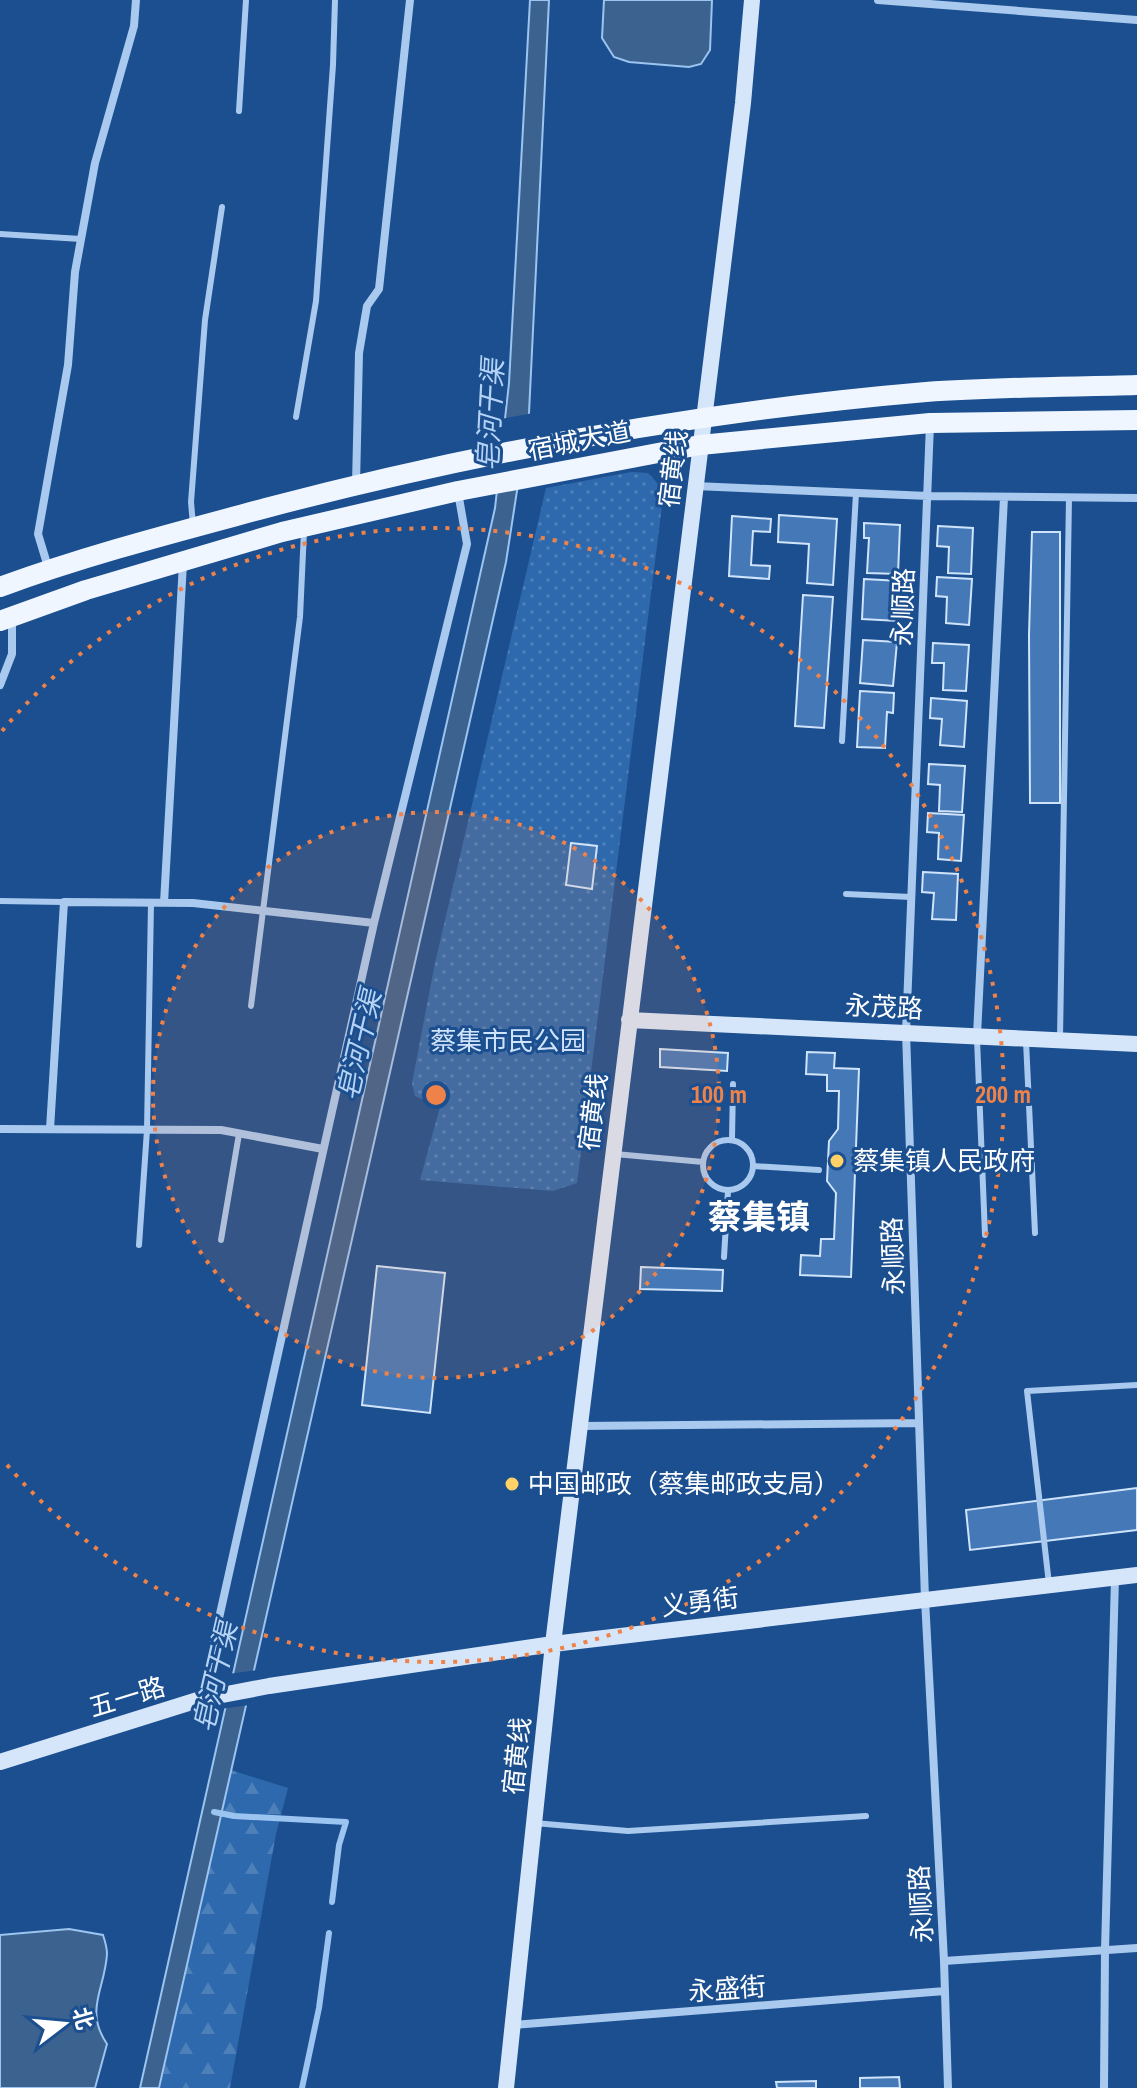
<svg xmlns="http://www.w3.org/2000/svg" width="1137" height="2088" viewBox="0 0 1137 2088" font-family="'Archivo Narrow','Noto Sans SC',sans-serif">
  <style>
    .forest { fill: url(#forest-firs) }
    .park { fill: url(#park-dots) }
    .water { fill: #3c6290; stroke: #9cc4f0; stroke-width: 2 }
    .pier { fill: #1b4f8f }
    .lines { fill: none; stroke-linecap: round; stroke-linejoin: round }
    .stream { stroke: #9cc4f0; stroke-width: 6 }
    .building { fill: #4478b7; stroke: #cfe3fa; stroke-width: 2 }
    .lane { stroke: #a9c9ee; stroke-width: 6 }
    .street { stroke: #a9c9ee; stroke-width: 8 }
    .secondary { stroke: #d6e6fa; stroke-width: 16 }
    .primary { stroke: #f0f6ff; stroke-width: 20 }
    .ring { fill: none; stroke: #ee8249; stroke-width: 4; stroke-dasharray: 4 8 }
    .poi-dot { fill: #ffd166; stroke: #1b4f8f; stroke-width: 3 }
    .labels { text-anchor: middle; stroke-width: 6; stroke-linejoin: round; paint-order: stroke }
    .street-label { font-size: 26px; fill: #fff; stroke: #1b4f8f }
    .park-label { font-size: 26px; fill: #cfe3fa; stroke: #1b4f8f }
    .poi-label { font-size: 26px; fill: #fff; stroke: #1b4f8f; text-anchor: start }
    .water-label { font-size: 28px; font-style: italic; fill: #b5d3f5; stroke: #1b4f8f }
    .district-label { font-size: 34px; font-weight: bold; fill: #fff; stroke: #1b4f8f }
    .centre { fill: #ee8249; stroke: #1b4f8f; stroke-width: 4 }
    .ring-label { font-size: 24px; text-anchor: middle; font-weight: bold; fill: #ee8249; stroke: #1b4f8f; stroke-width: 6; stroke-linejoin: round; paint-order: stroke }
  </style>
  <defs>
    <pattern id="forest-firs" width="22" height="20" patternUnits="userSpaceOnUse" patternTransform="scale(2)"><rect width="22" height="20" fill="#2e69ad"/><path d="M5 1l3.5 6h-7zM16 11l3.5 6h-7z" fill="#4d80b9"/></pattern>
    <pattern id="park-dots" width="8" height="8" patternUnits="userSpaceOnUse" patternTransform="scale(2)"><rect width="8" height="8" fill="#2e69ad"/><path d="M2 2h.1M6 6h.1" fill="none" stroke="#4d80b9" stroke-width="1.8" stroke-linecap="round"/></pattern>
  </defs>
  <rect width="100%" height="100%" fill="#1b4f8f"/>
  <!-- forest -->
  <path class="forest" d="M231,1770L288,1788L276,1834L230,2088H160Z"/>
  <!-- park -->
  <path class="park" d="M631,472L648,473L660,486L663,498L577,1183L553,1191L420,1180L440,1107L415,1096L412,1083L435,963L546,488Z"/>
  <!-- water -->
  <path class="water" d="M530,0H549L529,413L506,562L159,2088H140L495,508L509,383Z
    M604,0H712L710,50L701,64L689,67L629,62L614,57L602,38Z
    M69,1929L103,1935C105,1941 107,1948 107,1954C105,1989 84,2010 107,2044L95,2088H0V1935Z"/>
  <!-- pier -->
  <path class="pier" d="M533,413L521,488L493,494L501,419Z
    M258,1670L250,1705L220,1709L228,1674Z"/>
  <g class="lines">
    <!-- stream -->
    <path class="stream" d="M214,1812L234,1816L346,1822L339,1845L332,1902
      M302,2088L319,2008L329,1933"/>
  </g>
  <!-- building -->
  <path class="building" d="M779,515L837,519L833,585L807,583L809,544L778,542Z
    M732,516L771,519L770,532L753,531L751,565L770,566L769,579L729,576Z
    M864,523L900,525L898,574L867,573L869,538H864Z
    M938,526L973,528L971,574L948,573L949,547L937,546Z
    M1032,532H1060V803H1030L1029,635Z
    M937,577L972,579L969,625L946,623L947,597L936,596Z
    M864,579L900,581L898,621L862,619Z
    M803,595L833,597L824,728L795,726Z
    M863,640L897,642L893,686L860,683Z
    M933,643L969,645L966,691L943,690L944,663H932Z
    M860,691L894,693L893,713L887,712L885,748L857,747Z
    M931,698L967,701L964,747L940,745L942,719L930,718Z
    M929,764L965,766L962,812L939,811L940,785L928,784Z
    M928,813L964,815L961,861L938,859L939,833L927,832Z
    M571,843L597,846L592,889L566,885Z
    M923,872L958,874L956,920L932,919L934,893L922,892Z
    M660,1049L728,1053L727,1071L660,1067Z
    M807,1052L835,1053L834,1068L859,1069L851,1277L800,1275L801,1255L820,1256L821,1239H834L836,1193L827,1181L829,1141L838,1129L839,1091H827V1075L806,1074Z
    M377,1266L445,1273L430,1413L362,1405Z
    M641,1267L723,1270L722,1291L640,1289Z
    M1137,1488V1530L970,1550L966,1510Z
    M899,2077L900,2088H860V2078Z
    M816,2081V2088H777L776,2082Z"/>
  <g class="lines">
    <!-- lane -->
    <path class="lane" d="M239,111L246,0
      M0,234L81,239
      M296,417L316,301L333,65L335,0
      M193,525L191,502L205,320L222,207
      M842,741L856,493
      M846,894L911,897
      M0,901L64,902
      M251,1006L300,617L304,531
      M1060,1038L1069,498
      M977,1039L985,1235
      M1026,1041L1035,1233
      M732,1139L733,1084
      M703 1165a25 25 0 1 1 50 0a25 25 0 1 1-50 0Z
      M615,1154L703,1162
      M753,1166L819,1170
      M221,1240L239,1134
      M139,1245L147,1130L151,903
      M724,1257L728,1191
      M1049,1584L1027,1391L1137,1385
      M534,1823L628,1831L866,1816"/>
    <!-- street -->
    <path class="street" d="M878,0L1137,20
      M930,424L906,1032L925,1599L944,1961L948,2088
      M356,484L359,353L367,306L379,289L410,0
      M695,486L928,496L1137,498
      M48,567L38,534L68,365L75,272L95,163L134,26L136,0
      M0,685L12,654V617
      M164,903L183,563
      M977,1035L1004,497
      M0,1129L221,1130L323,1149
      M50,1129L64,902L193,903L374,923
      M580,1426L919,1423
      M201,1699L374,923L467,544L458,492
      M944,1961L1137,1948
      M513,2025L945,1991
      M1104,2088L1105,1950L1115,1578"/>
    <!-- secondary -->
    <path class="secondary" d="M629,1020L1137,1044
      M0,1762L201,1699L269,1686L553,1644L1137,1575
      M506,2088L553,1644L743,103L752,0"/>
    <!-- primary -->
    <path class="primary" d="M0,587C87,555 177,532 266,508C483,451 703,411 926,392C996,387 1067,387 1137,385
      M0,621L86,590L282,532L458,491L700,445L930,423L1137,420"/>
  </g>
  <!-- distance rings -->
  <circle cx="436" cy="1095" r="283" fill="#ee8249" fill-opacity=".12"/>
  <g class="ring">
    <circle cx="436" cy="1095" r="283"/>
    <path d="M2 731A567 567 0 1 1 2 1459"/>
  </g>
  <!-- markers -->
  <g class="poi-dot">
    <circle cx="837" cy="1161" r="8"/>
    <circle cx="512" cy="1484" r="8"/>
  </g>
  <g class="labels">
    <!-- street labels -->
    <g class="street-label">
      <text transform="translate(579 441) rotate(-11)" y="9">宿城大道</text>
      <text transform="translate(673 469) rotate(-83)" y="9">宿黄线</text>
      <text transform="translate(903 607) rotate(-88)" y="9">永顺路</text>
      <text transform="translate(884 1007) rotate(3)" y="9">永茂路</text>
      <text transform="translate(593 1112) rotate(-83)" y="9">宿黄线</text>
      <text transform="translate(893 1256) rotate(-92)" y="9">永顺路</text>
      <text transform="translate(700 1602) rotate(-7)" y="9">义勇街</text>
      <text transform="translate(127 1697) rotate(-17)" y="9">五一路</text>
      <text transform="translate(517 1756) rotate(-84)" y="9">宿黄线</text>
      <text transform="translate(921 1904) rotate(-93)" y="9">永顺路</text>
      <text transform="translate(727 1989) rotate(-4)" y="9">永盛街</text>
    </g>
    <!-- park labels -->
    <g class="park-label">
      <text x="508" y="1050">蔡集市民公园</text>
    </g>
    <!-- poi labels -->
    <g class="poi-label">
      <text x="853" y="1170">蔡集镇人民政府</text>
      <text x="528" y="1493">中国邮政（蔡集邮政支局）</text>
    </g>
    <!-- water labels -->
    <g class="water-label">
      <text transform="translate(490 415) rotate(-87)" y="10">皂河干渠</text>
      <text transform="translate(359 1045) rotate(-77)" y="10">皂河干渠</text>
      <text transform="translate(215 1677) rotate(-77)" y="10">皂河干渠</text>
    </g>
    <!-- district labels -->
    <g class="district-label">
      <text x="759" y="1229">蔡集镇</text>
    </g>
  </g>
  <circle cx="436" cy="1095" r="12" class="centre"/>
  <g class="ring-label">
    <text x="719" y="1103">100 m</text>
    <text x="1003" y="1103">200 m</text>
  </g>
  <!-- north arrow -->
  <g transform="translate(64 2024) rotate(74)" stroke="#1b4f8f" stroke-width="6" paint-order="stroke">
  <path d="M0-6L14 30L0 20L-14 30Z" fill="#ffffff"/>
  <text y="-12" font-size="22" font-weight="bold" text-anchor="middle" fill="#ffffff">北</text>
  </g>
</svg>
